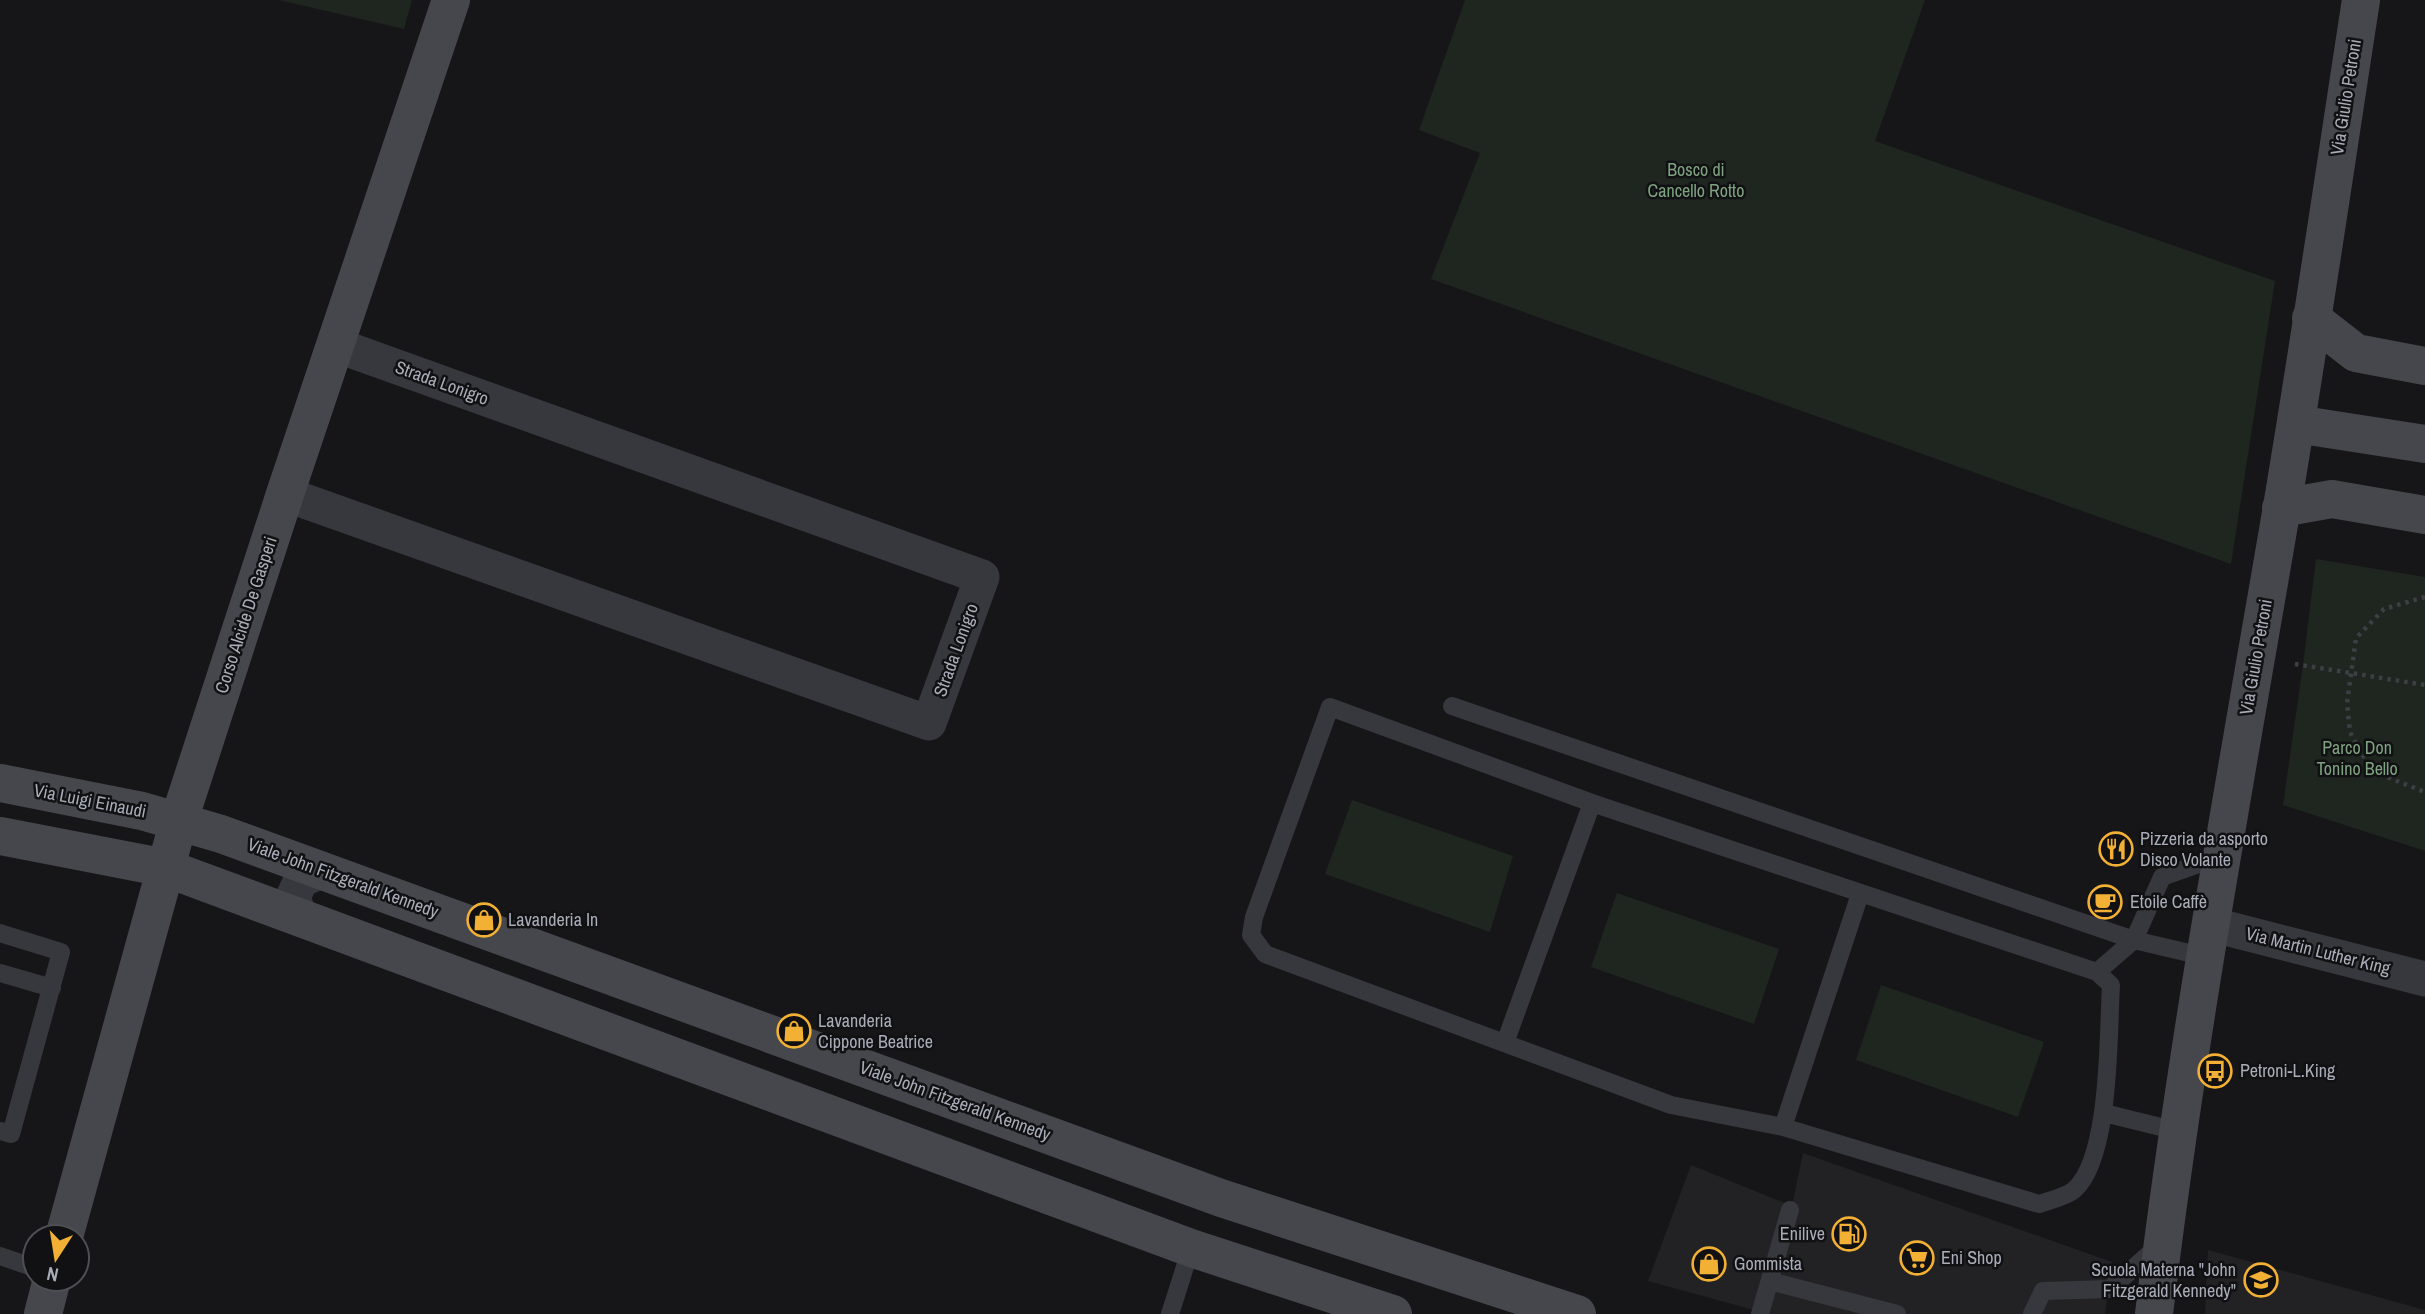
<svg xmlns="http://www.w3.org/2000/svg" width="2425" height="1314" viewBox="0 0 2425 1314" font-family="'Archivo Narrow',sans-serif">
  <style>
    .built { fill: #222225 }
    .green { fill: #1e261f }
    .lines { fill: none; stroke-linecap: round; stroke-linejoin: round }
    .path { stroke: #3d3f44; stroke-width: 4.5; stroke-dasharray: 3.5 5; stroke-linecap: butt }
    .lane { stroke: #37383d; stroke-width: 18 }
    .street { stroke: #37383d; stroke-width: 35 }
    .secondary { stroke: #45474d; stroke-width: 38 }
    .labels { text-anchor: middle; stroke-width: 5; stroke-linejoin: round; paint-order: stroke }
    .street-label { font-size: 18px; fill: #a8adb8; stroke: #111113 }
    .park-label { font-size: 18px; fill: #7fa381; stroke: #111113 }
    .poi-label { font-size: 18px; fill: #a8adb8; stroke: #111113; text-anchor: start }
  </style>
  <rect width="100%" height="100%" fill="#161618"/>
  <!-- built -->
  <path class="built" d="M1803,1153L2112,1262L2105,1314H1769L1648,1281L1691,1165L1792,1206Z
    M2208,1250L2425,1310V1314H2205Z"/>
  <!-- green -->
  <path class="green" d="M279,0H412L404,29Z
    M1465,0H1925L1875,141L2275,281L2231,564L1431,279L1480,153L1419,130Z
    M2316,559L2425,577V851L2283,805L2303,665Z
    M1352,800L1513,856L1490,932L1325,874Z
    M1617,893L1779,949L1754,1024L1591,967Z
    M1881,985L2044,1042L2018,1117L1856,1060Z"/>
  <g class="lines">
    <!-- path -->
    <path class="path" d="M2425,597L2384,609L2356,638L2347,703L2350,732L2362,755L2387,777L2425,792
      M2295,664L2425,685"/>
    <!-- lane -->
    <path class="lane" d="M1452,706L2134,940L2206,957
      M1330,707L1592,803L2097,972L2111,985C2108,1033 2111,1158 2074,1190C2066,1197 2050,1200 2039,1204L1783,1127L1671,1105L1265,954L1251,935L1254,917Z
      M0,933L61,952L11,1134L0,1131
      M2097,972L2134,940L2162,877L2221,856
      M0,973L52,988
      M1505,1043L1592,803
      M2104,1113L2177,1131
      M1783,1127L1860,894
      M0,1256L35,1268
      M1770,1281L1897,1314
      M1170,1314L1191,1248
      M1760,1314L1790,1210
      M2032,1314L2043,1291L2110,1289L2157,1247"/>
    <!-- street -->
    <path class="street" d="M285,494L929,723L982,577L336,345
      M300,917L293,897L301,880L321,871
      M2210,924L2425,979"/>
    <!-- secondary -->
    <path class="secondary" d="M2311,318L2356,353L2425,366
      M2296,424L2425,444
      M2281,508L2332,499L2425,515
      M0,783L142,811L221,834L1221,1198L1577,1314
      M0,836L166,868L1191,1248L1393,1314
      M64,1237L179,820L285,494L451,0
      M43,1314L52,1279
      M2154,1314C2185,1055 2232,798 2276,542C2307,362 2333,181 2361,0"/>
  </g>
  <!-- icons -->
  <defs>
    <symbol id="restaurant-ring" viewBox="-11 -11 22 22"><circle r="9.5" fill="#111113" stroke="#f2b134" stroke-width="1.5"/><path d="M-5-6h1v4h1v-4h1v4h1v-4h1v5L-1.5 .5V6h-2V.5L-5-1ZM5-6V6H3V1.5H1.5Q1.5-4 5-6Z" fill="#f2b134"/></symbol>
    <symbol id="cafe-ring" viewBox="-11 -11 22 22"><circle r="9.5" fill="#111113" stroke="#f2b134" stroke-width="1.5"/><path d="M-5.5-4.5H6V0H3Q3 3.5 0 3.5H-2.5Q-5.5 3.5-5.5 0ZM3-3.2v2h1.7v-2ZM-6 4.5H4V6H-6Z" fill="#f2b134"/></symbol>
    <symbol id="shop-ring" viewBox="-11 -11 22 22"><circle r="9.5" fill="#111113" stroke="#f2b134" stroke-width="1.5"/><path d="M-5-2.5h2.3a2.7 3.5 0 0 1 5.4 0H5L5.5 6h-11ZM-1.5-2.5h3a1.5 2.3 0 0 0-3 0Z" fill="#f2b134"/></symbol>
    <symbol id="bus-ring" viewBox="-11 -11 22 22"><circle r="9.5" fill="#111113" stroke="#f2b134" stroke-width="1.5"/><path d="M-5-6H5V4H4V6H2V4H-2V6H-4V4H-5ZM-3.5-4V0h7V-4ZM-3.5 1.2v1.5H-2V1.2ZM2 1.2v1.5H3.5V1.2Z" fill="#f2b134"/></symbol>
    <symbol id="fuel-ring" viewBox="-11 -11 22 22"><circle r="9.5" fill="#111113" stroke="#f2b134" stroke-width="1.5"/><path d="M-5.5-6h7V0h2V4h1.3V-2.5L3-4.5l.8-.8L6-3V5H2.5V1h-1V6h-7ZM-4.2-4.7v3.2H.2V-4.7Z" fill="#f2b134"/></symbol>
    <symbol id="supermarket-ring" viewBox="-11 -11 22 22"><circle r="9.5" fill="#111113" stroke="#f2b134" stroke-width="1.5"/><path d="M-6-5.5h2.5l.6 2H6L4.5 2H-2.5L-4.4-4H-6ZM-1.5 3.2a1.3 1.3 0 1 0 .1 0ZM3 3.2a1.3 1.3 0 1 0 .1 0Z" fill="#f2b134"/></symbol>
    <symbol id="school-ring" viewBox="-11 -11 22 22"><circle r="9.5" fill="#111113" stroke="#f2b134" stroke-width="1.5"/><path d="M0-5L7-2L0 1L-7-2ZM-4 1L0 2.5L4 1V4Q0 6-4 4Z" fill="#f2b134"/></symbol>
  </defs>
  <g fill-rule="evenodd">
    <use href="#restaurant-ring" x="2097" y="830" width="38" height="38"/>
    <use href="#cafe-ring" x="2086" y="883" width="38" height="38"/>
    <use href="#shop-ring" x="465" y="901" width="38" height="38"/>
    <use href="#shop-ring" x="775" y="1012" width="38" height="38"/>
    <use href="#bus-ring" x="2196" y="1052" width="38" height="38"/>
    <use href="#fuel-ring" x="1830" y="1215" width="38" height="38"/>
    <use href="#supermarket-ring" x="1898" y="1239" width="38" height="38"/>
    <use href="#shop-ring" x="1690" y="1245" width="38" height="38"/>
    <use href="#school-ring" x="2242" y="1261" width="38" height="38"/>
  </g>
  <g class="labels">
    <!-- street labels -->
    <g class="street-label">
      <text transform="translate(2346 97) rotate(-81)" y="6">Via Giulio Petroni</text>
      <text transform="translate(442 383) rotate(20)" y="6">Strada Lonigro</text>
      <text transform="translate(246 615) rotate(-72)" y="6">Corso Alcide De Gasperi</text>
      <text transform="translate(956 650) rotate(-70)" y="6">Strada Lonigro</text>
      <text transform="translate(2256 657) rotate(-80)" y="6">Via Giulio Petroni</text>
      <text transform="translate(90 801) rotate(11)" y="6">Via Luigi Einaudi</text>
      <text transform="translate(343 878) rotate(20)" y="6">Viale John Fitzgerald Kennedy</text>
      <text transform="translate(2318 951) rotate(14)" y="6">Via Martin Luther King</text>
      <text transform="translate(955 1101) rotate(20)" y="6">Viale John Fitzgerald Kennedy</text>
    </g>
    <!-- park labels -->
    <g class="park-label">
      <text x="1696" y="176">Bosco di<tspan x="1696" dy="21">Cancello Rotto</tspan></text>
      <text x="2357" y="754">Parco Don<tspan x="2357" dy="21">Tonino Bello</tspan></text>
    </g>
    <!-- poi labels -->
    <g class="poi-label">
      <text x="2140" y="845">Pizzeria da asporto<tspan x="2140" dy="21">Disco Volante</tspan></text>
      <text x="2130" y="908">Etoile Caffè</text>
      <text x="508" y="926">Lavanderia In</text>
      <text x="818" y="1027">Lavanderia<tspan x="818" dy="21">Cippone Beatrice</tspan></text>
      <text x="2240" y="1077">Petroni-L.King</text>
      <text x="1825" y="1240" text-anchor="end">Enilive</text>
      <text x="1941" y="1264">Eni Shop</text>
      <text x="1734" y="1270">Gommista</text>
      <text x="2236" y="1276" text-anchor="end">Scuola Materna "John<tspan x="2236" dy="21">Fitzgerald Kennedy"</tspan></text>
    </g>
  </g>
  <!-- north arrow -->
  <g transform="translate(56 1258) rotate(192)"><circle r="33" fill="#111113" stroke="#4d4f55" stroke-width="2"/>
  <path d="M0-5L12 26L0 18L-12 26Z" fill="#f2b134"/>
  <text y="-10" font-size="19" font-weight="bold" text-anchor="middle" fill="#a8adb8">N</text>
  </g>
</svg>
